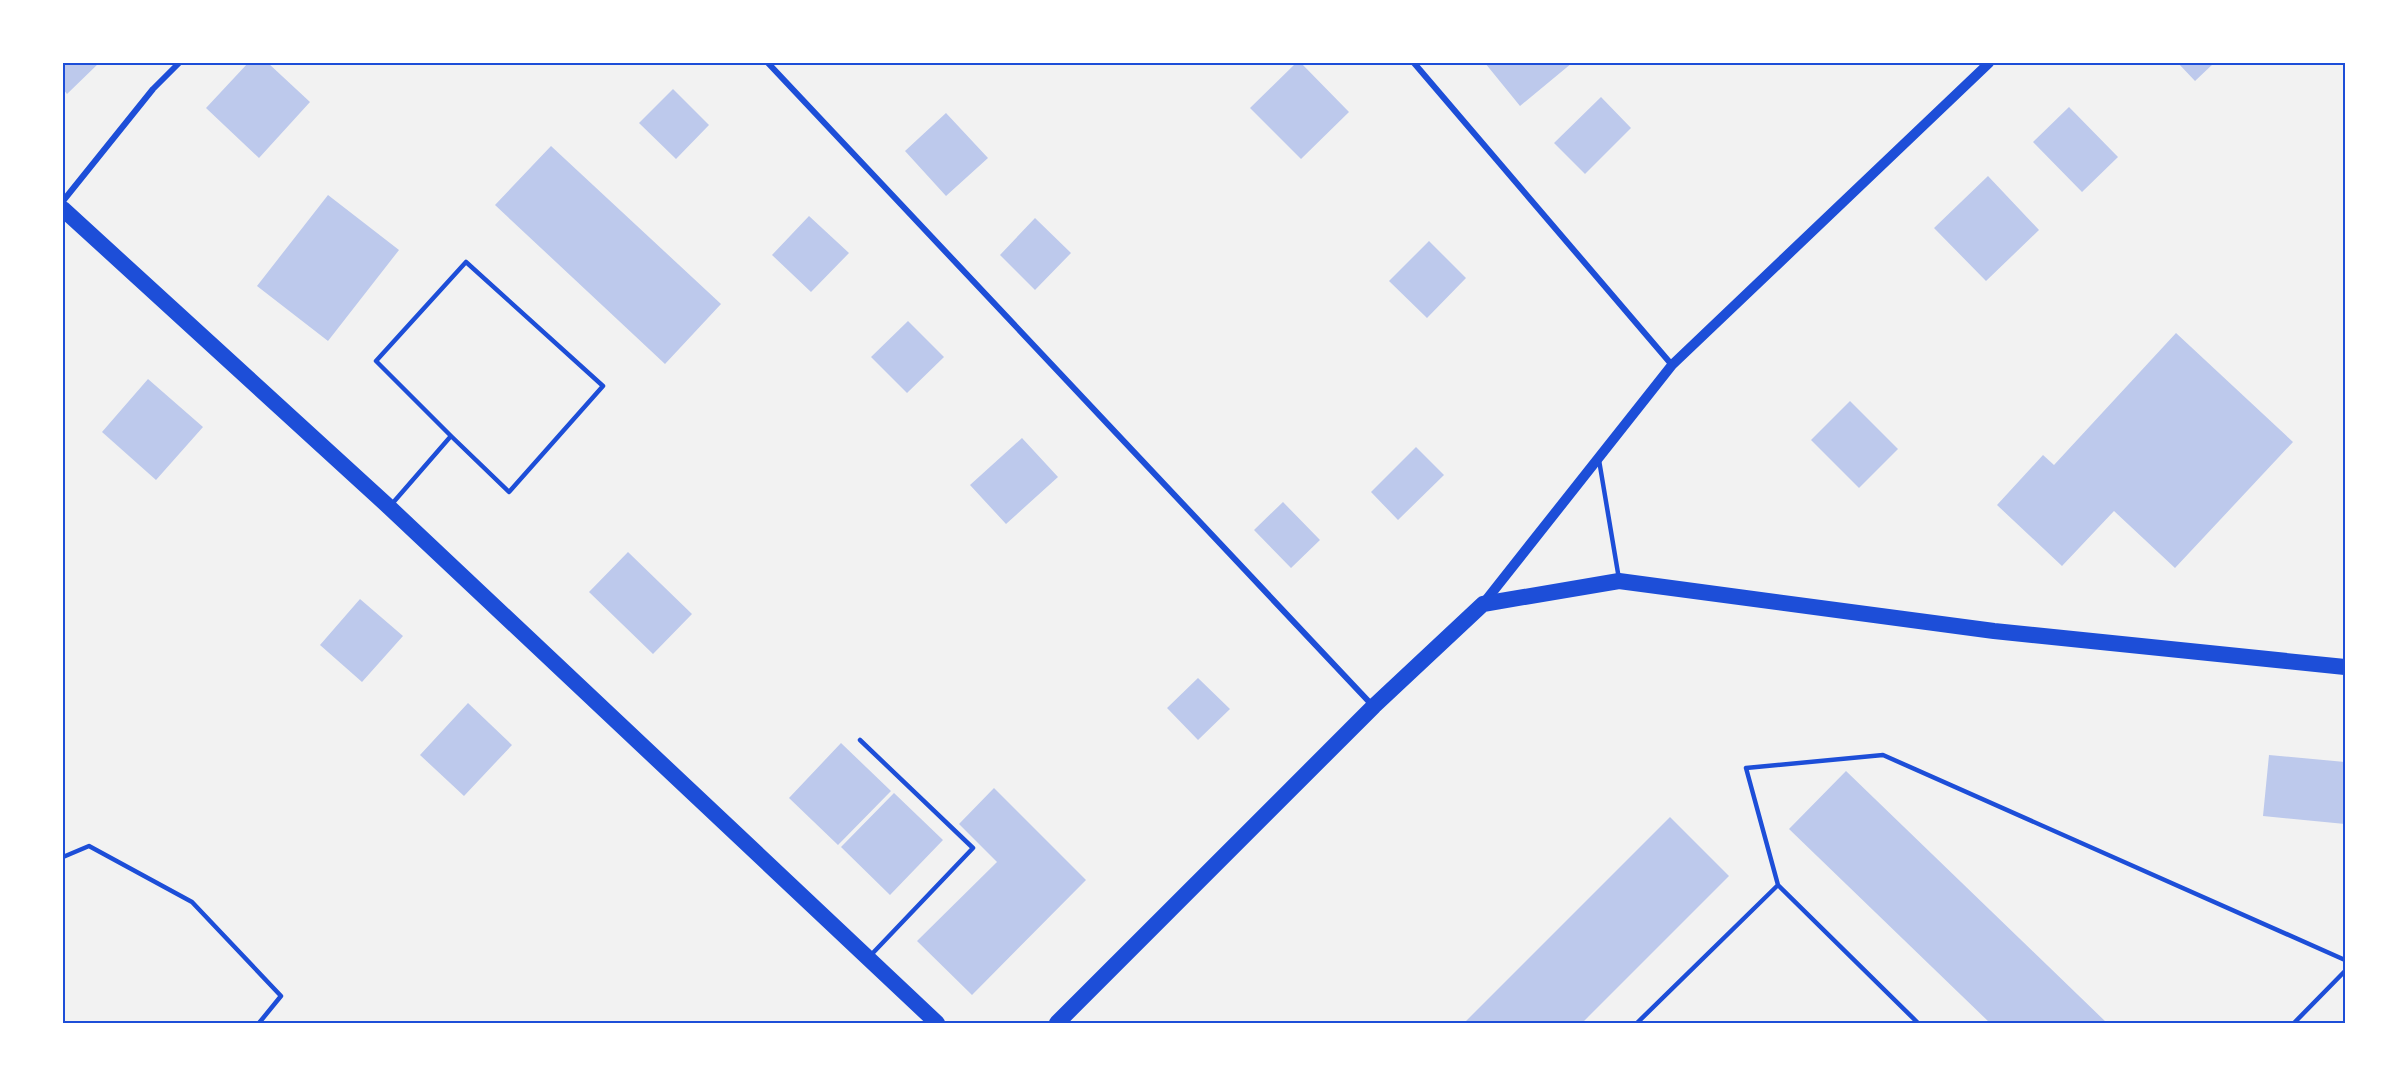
<svg xmlns="http://www.w3.org/2000/svg" width="2408" height="1086" viewBox="0 0 2408 1086" font-family="Rubik,sans-serif">
  <style>
    .building { fill: #bdc9ec }
    .lines { fill: none; stroke-linecap: round; stroke-linejoin: round }
    .service { stroke: #1d4ed8; stroke-width: 4.5 }
    .minor { stroke: #1d4ed8; stroke-width: 6 }
    .tertiary { stroke: #1d4ed8; stroke-width: 10 }
    .trunk { stroke: #1d4ed8; stroke-width: 16 }
    .neatline { fill: none; stroke: #1d4ed8; stroke-width: 2 }
  </style>
  <rect width="100%" height="100%" fill="#f2f2f2"/>
  <!-- building -->
  <path class="building" d="M63,63H99L67,94L63,89Z
    M248,63H268L310,102L259,158L206,108Z
    M1296,63H1301L1349,112L1301,159L1250,108Z
    M1485,63H1572L1520,106Z
    M2178,63H2214L2195,81Z
    M673,89L709,125L676,159L639,123Z
    M1601,97L1631,128L1585,174L1554,143Z
    M2069,107L2118,157L2082,192L2033,142Z
    M946,113L988,158L946,196L905,151Z
    M551,146L721,304L665,364L495,205Z
    M1988,176L2039,230L1986,281L1934,228Z
    M328,195L399,250L328,341L257,286Z
    M809,216L849,253L811,292L772,255Z
    M1035,218L1071,253L1035,290L1000,255Z
    M1429,241L1466,278L1427,318L1389,281Z
    M908,321L944,357L907,393L871,357Z
    M2176,333L2293,442L2175,568L2114,511L2062,566L1997,505L2043,455L2054,465Z
    M148,379L203,427L156,480L102,432Z
    M1850,401L1898,449L1859,488L1811,440Z
    M1022,438L1058,477L1006,524L970,485Z
    M1416,447L1444,475L1398,520L1371,492Z
    M1283,502L1320,540L1291,568L1254,530Z
    M628,552L692,614L653,654L589,592Z
    M360,599L403,636L362,682L320,645Z
    M1198,678L1230,709L1198,740L1167,708Z
    M468,703L512,745L464,796L420,755Z
    M841,743L891,791L838,845L789,798Z
    M2269,755L2345,762V824L2263,816Z
    M1846,771L2107,1023H1990L1789,829Z
    M994,788L1086,880L972,995L917,941L997,862L959,824Z
    M894,793L943,840L890,895L841,847Z
    M1670,817L1729,876L1582,1023H1464Z"/>
  <g class="lines">
    <!-- service -->
    <path class="service" d="M1599,460L1619,579
      M391,505L451,436L509,492L603,386L466,262L376,361L451,436
      M860,740L973,848L870,956
      M63,857L89,846L192,902L281,996L259,1023
      M1778,885L1746,768L1883,755L2345,960
      M1637,1023L1778,885L1918,1023
      M2294,1023L2345,971"/>
    <!-- minor -->
    <path class="minor" d="M768,63L1373,706
      M1414,63L1672,365
      M63,201L153,89L179,63"/>
    <!-- tertiary -->
    <path class="tertiary" d="M1483,604L1672,365L1989,63"/>
    <!-- trunk -->
    <path class="trunk" d="M63,209L389,507L937,1023
      M1057,1023L1374,706L1483,604L1619,581L1994,631L2345,667"/>
  </g>
  <!-- border -->
  <rect width="2408" height="1086" fill="none" stroke="#ffffff" stroke-width="129"/>
  <rect x="64" y="64" width="2280" height="958" class="neatline"/>
</svg>
